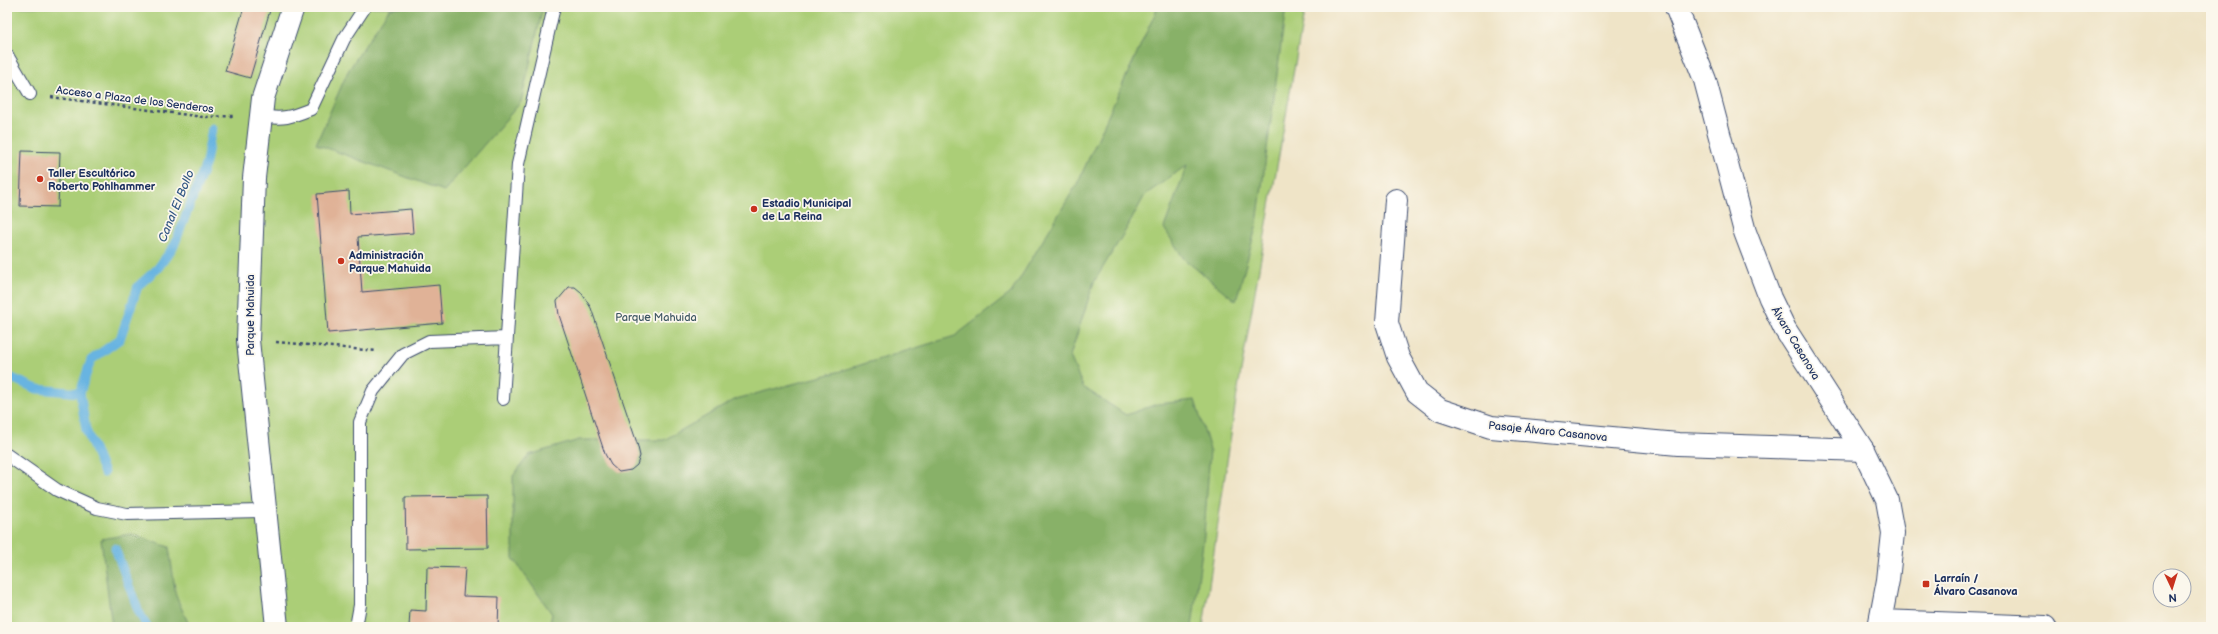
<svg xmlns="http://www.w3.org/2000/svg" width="2218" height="634" viewBox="0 0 2218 634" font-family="'Balsamiq Sans',sans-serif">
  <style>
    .green { fill: #abce77; stroke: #637e6a }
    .forest { fill: #88b168; stroke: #527063 }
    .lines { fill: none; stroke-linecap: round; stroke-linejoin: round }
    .stream { stroke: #67b4e1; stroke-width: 9 }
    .building { fill: #e0b297 }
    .service-casing { stroke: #3b4a6e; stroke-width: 14 }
    .minor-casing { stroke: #3b4a6e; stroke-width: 24 }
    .tertiary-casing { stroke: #3b4a6e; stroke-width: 24 }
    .path { stroke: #3b4a6e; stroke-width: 2.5; stroke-dasharray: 3 3; stroke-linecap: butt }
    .service { stroke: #fff; stroke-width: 12 }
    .minor { stroke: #fff; stroke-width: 22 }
    .tertiary { stroke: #fff; stroke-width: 22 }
    .poi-dot { fill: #c8321e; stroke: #fbf7ec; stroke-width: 1.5 }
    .labels { text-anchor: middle; stroke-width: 3.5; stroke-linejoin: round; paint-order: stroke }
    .street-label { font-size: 11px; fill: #1b2f5e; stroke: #fbf7ec }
    .poi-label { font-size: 11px; font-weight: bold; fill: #1b2f5e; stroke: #fbf7ec; text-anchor: start }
    .park-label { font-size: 11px; fill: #3f5764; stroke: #fbf7ec }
    .water-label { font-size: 12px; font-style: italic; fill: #325785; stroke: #fbf7ec }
  </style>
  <rect width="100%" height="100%" fill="#fbf7ec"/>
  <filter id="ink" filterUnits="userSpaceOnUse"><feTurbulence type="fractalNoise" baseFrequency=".025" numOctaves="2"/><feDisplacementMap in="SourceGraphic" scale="8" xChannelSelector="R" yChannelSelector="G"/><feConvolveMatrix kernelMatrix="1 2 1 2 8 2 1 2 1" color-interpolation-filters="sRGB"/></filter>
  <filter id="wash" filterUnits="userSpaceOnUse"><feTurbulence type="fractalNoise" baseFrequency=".012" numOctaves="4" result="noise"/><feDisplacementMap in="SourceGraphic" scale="16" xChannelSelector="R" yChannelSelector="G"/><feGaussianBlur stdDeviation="0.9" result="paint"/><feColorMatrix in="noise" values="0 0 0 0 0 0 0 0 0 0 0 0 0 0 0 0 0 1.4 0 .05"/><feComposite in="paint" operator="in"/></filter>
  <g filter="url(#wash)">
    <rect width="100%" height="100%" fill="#efe4c7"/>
    <!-- green -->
    <path class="green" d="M7,7H1305L1236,400L1203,627H7Z"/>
    <!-- forest -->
    <path class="forest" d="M396,7H543L521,102L444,191L316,144L348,71L389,9Z
      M1158,7H1286L1257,224L1236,301L1184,259L1164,228L1187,165L1145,195L1127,228L1094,282L1070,356L1083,387L1126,415L1157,404L1195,400L1210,450L1204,535L1192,627H549L552,614L513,558V476L529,455L579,440H664L736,399L834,373L955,336L1011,293L1077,184Z
      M131,534L169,547L176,596L190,627H112L101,539Z"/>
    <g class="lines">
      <!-- stream -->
      <path class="stream" d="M7,376L37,389L80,393
        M104,473L86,430L80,393L91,360L120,339L138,286L158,268L174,246L206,163L212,128
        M115,548L138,610L147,627"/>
    </g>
    <g id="blocks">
      <!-- building -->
      <path class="building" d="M244,7H271L250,78L225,71Z
        M22,151L60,152L58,207L20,206Z
        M349,191L350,214L411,209L413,233L358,237L362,292L439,285L442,323L328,333L317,194Z
        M569,287H575L581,292L591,308L637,443L640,456L637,465L631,470L619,472L611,465L605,454L559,315L557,301Z
        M487,496L488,548L406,549L405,497Z
        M427,567L465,568L463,596L499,597L498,627H409L410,610L426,611Z
        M781,624L793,627H767L769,625Z"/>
    </g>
  </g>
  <g filter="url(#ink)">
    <use href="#blocks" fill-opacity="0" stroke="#3b4a6e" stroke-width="1"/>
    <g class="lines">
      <defs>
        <path id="service" d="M7,55L30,94
          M261,116C283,120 291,117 311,109L344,39L365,7
          M503,399L518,164L554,7
          M7,455L57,490L97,508L127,514L265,511
          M356,627L360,605V422L373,391L403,354L429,341L507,338"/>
        <path id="minor" d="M1396,200L1387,323L1398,357L1417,392L1440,410L1491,427L1678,444L1863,450
          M1881,621L2045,627
          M277,627L248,340L254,178L263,98L293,7"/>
        <path id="tertiary" d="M1676,7L1705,80L1745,232L1770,298L1785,329L1863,450L1887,500L1893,533L1888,580L1879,627"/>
      </defs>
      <!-- service casing -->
      <use href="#service" class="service-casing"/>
      <!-- minor casing -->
      <use href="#minor" class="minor-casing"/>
      <!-- tertiary casing -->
      <use href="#tertiary" class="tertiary-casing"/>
      <!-- path -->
      <path class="path" d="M51,97L203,117L233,116
        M276,342L377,351"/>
      <!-- service -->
      <use href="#service" class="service"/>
      <!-- minor -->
      <use href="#minor" class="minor"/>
      <!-- tertiary -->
      <use href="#tertiary" class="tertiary"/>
    </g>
  </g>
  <!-- markers -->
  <g class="poi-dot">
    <circle cx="40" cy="179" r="4"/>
    <circle cx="754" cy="209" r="4"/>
    <circle cx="341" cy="261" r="4"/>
    <rect x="1922" y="580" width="8" height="8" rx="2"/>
  </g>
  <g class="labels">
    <!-- street labels -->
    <g class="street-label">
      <text transform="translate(135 99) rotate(7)" y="4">Acceso a Plaza de los Senderos</text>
      <text transform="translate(250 315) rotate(-90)" y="4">Parque Mahuida</text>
      <text transform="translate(1796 343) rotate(59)" y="4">Álvaro Casanova</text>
      <text transform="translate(1548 431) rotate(6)" y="4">Pasaje Álvaro Casanova</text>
    </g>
    <!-- poi labels -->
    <g class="poi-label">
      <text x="48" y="177">Taller Escultórico<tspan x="48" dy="13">Roberto Pohlhammer</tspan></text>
      <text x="762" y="207">Estadio Municipal<tspan x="762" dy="13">de La Reina</tspan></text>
      <text x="349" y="259">Administración<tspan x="349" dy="13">Parque Mahuida</tspan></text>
      <text x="1934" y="582">Larraín /<tspan x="1934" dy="13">Álvaro Casanova</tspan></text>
    </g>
    <!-- park labels -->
    <g class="park-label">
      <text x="656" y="321">Parque Mahuida</text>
    </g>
    <!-- water labels -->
    <g class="water-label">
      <text transform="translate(176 206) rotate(-68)" y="4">Canal El Bollo</text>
    </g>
  </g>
  <!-- margin -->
  <rect width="2218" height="634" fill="none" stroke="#fbf7ec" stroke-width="24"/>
  <!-- north arrow -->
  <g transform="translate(2172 588) rotate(176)"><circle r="19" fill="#fbf7ec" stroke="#a1a7b3"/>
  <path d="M0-3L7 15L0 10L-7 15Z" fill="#c8321e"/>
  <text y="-6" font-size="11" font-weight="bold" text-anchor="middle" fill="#1b2f5e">N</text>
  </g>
</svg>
